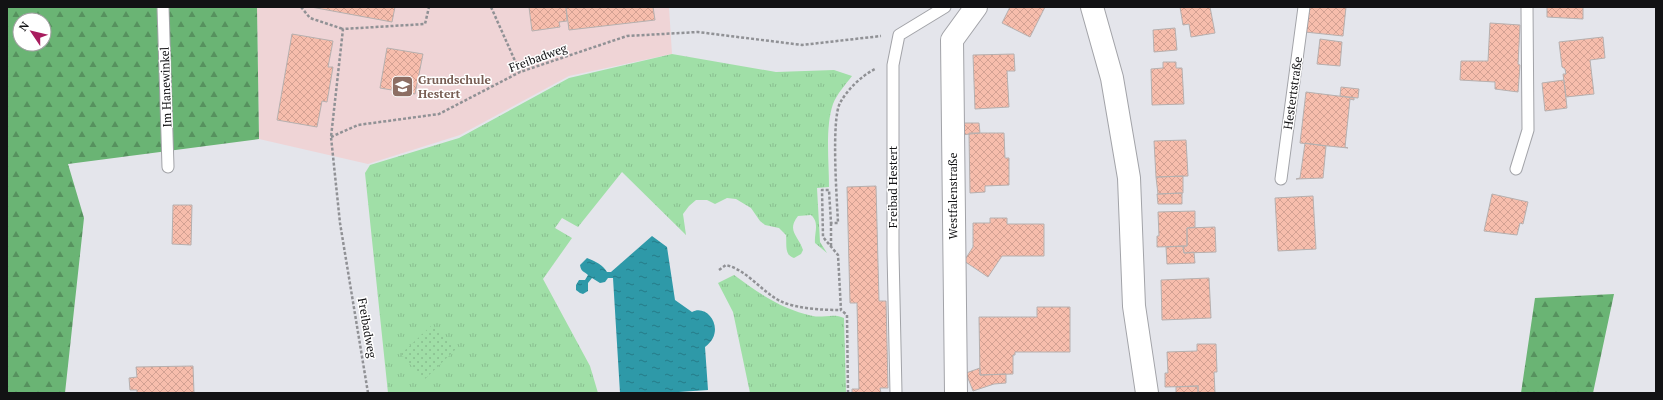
<svg xmlns="http://www.w3.org/2000/svg" width="1663" height="400" viewBox="0 0 1663 400" font-family="'PT Serif',serif">
  <style>
    .education { fill: #efd4d6 }
    .grass { fill: url(#grass-tufts) }
    .forest { fill: url(#forest-firs); fill-rule: evenodd }
    .park { fill: url(#park-dots) }
    .water { fill: url(#water-ripples) }
    .building { fill: url(#building-cross-hatch); stroke: #b6b0af }
    .lines { fill: none; stroke-linecap: round; stroke-linejoin: round }
    .service-casing { stroke: #a2a3a8; stroke-width: 13 }
    .minor-casing { stroke: #a2a3a8; stroke-width: 24 }
    .path { stroke: #909195; stroke-width: 2.5; stroke-dasharray: 3 2; stroke-linecap: butt }
    .service { stroke: #fff; stroke-width: 11 }
    .minor { stroke: #fff; stroke-width: 22 }
    .labels { text-anchor: middle; stroke-width: 3; stroke-linejoin: round; paint-order: stroke }
    .street-label { font-size: 12px; fill: #121214; stroke: #fff }
    .education-label { font-size: 12px; font-weight: bold; fill: #785e54; stroke: #fff; text-anchor: start }
  </style>
  <defs>
    <pattern id="grass-tufts" width="24" height="20" patternUnits="userSpaceOnUse"><rect width="24" height="20" fill="#a0dfa7"/><path d="M3 7l-1-3M5 7V3M7 7l1-3M15 17l-1-3M17 17v-4M19 17l1-3" fill="none" stroke="#89be8f"/></pattern>
    <pattern id="forest-firs" width="22" height="20" patternUnits="userSpaceOnUse"><rect width="22" height="20" fill="#6ab474"/><path d="M5 1l3.5 6h-7zM16 11l3.5 6h-7z" fill="#56915e"/></pattern>
    <pattern id="park-dots" width="8" height="8" patternUnits="userSpaceOnUse"><rect width="8" height="8" fill="#a0dfa7"/><path d="M2 2h.1M6 6h.1" fill="none" stroke="#89be8f" stroke-width="1.8" stroke-linecap="round"/></pattern>
    <pattern id="water-ripples" width="26" height="14" patternUnits="userSpaceOnUse"><rect width="26" height="14" fill="#2e99a8"/><path d="M2 4q2-2 4 0t4 0M15 11q2-2 4 0t4 0" fill="none" stroke="#267b88"/></pattern>
    <pattern id="building-cross-hatch" width="8" height="8" patternUnits="userSpaceOnUse"><rect width="8" height="8" fill="#f7bdac"/><path d="M0 0l8 8M0 8l8-8" fill="none" stroke="#d3a193"/></pattern>
  </defs>
  <rect width="100%" height="100%" fill="#e4e5eb"/>
  <!-- education -->
  <path class="education" d="M257,7H669L672,54L569,76L460,135L368,164L259,139Z"/>
  <!-- grass -->
  <path class="grass" d="M672,54L776,72L834,70L852,76C845,85 837,94 833,104C825,127 829,162 829,187L817,188L820,242L827,253L815,243C814,233 820,223 811,215L798,216C786,231 799,236 803,250L801,254L794,258C784,255 787,244 786,235L779,228L765,225L760,221L751,208L736,199L727,198L715,204L707,200H696L689,206L683,214L686,235L622,172L578,227L562,218L555,228L572,238L543,279L590,366L598,393H388L365,173L370,165L459,138L569,78Z
    M734,275C760,294 781,309 813,316C823,318 834,313 844,318L846,393H750L733,312L718,283Z"/>
  <!-- forest -->
  <path class="forest" d="M7,7H257L259,139L68,164L84,218L65,393H7ZM20,20H44V44H20Z
    M1614,294L1593,393H1521L1535,298Z"/>
  <!-- park -->
  <path class="park" d="M432,325L456,349L424,380L401,354Z"/>
  <!-- water -->
  <path class="water" d="M652,236L667,247L675,300L692,312C708,303 727,331 705,347L708,390L664,393H620L613,278H608L605,282L600,283L592,278L588,283V291L583,294L580,293L576,290V285L579,280H585L588,275C584,271 581,272 580,265L587,258C595,261 603,265 607,272H611Z"/>
  <!-- building -->
  <path class="building" d="M311,7H395L392,22Z
    M529,7H566L567,21L559,22L560,27L532,31Z
    M566,7H653L655,20L569,30Z
    M1010,7H1045L1030,37L1002,23Z
    M1180,7H1210L1215,33L1191,37L1189,24L1183,25Z
    M1308,7H1346L1343,36L1305,32Z
    M1547,7H1583V19L1547,17Z
    M1490,23L1520,25L1518,64L1520,65L1518,92L1495,89V82L1460,80L1461,61H1488Z
    M1175,28L1177,50L1154,52L1153,30Z
    M292,34L333,41L328,67H333L327,102L322,101L317,127L277,120Z
    M1603,37L1605,58L1590,60L1594,94L1566,97L1563,74H1566L1565,69L1562,67L1559,42Z
    M1320,39L1342,42L1340,66L1317,64Z
    M387,48L423,54L415,94L380,88Z
    M1014,54L1015,71H1007L1009,107L975,109L973,55Z
    M1163,62H1176V68H1182L1184,104L1152,105L1151,69L1163,68Z
    M1564,80L1567,108L1545,111L1542,83Z
    M1341,87L1359,89L1358,98L1340,96Z
    M1306,92L1354,98V100L1350,99L1345,147L1348,148L1300,143Z
    M960,123H979L980,133L960,135Z
    M969,133H1004L1005,158H1009V185L985,186V192L970,193Z
    M1186,140L1188,176L1156,177L1154,141Z
    M1305,143L1326,146L1323,178L1296,179L1300,178Z
    M1183,176V193L1158,194L1156,177Z
    M876,186L879,301H886L888,388H880L881,393H852V389H859L857,303H850L847,187Z
    M1182,193V204H1158L1157,194Z
    M1492,194L1528,202L1523,224L1520,223L1517,235L1484,231Z
    M1313,196L1316,249L1278,251L1275,198Z
    M173,205H192L191,245L172,244Z
    M1195,211V227L1187,228V246L1157,247V236H1159L1158,212Z
    M990,218H1007V224H1044V256H1002L988,277L964,261L973,247V223H990Z
    M1215,227L1216,252L1184,253L1183,246H1187V228Z
    M1183,246L1184,253L1194,252L1195,263L1167,264L1166,247Z
    M1209,278L1211,318L1162,320L1161,280Z
    M1037,307H1070V352H1015V355H1013V374L980,375L979,317H1037Z
    M1197,344H1216L1217,372H1214L1215,393H1198V386L1165,387V373H1168L1167,352L1197,351Z
    M193,366L194,393H137V390H130L129,378L137,377L136,367Z
    M980,368V375L1006,374V383L994,384L973,391L966,373Z
    M1198,386V393H1176V387Z"/>
  <g class="lines">
    <defs>
      <path id="service" d="M163,7L168,167
        M1516,169L1528,130L1527,7
        M1281,179L1304,7
        M896,393L893,252V65L899,35L945,7"/>
      <path id="minor" d="M1092,7L1112,78L1129,178L1134,306L1147,393
        M956,393L952,40L976,7"/>
    </defs>
    <!-- service casing -->
    <use href="#service" class="service-casing"/>
    <!-- minor casing -->
    <use href="#minor" class="minor-casing"/>
    <!-- path -->
    <path class="path" d="M301,7L310,18L343,29
      M491,7L520,72
      M331,137L358,125L439,114L520,72L627,36L698,32L802,45L881,36
      M831,223V246
      M719,270L726,265C747,270 761,291 780,301C797,309 823,310 841,310
      M368,393L340,223L331,137L343,29L425,24L429,7
      M848,393L847,315L841,310L838,255L823,237L822,190H829L831,223H838C837,200 831,120 840,103C847,90 861,76 875,69"/>
    <!-- service -->
    <use href="#service" class="service"/>
    <!-- minor -->
    <use href="#minor" class="minor"/>
  </g>
  <!-- icons -->
  <defs>
    <symbol id="school-square" viewBox="-11 -11 22 22"><rect x="-9" y="-9" width="18" height="18" rx="4" fill="#8d6e63" stroke="#fff"/><path d="M0-5L7-2L0 1L-7-2ZM-4 1L0 2.5L4 1V4Q0 6-4 4Z" fill="#fff"/></symbol>
  </defs>
  <g fill-rule="evenodd">
    <use href="#school-square" x="390" y="74" width="25" height="25"/>
  </g>
  <g class="labels">
    <!-- street labels -->
    <g class="street-label">
      <text transform="translate(538 58) rotate(-20)" y="4">Freibadweg</text>
      <text transform="translate(166 87) rotate(-92)" y="4">Im Hanewinkel</text>
      <text transform="translate(1293 93) rotate(-82)" y="4">Hestertstraße</text>
      <text transform="translate(893 187) rotate(-90)" y="4">Freibad Hestert</text>
      <text transform="translate(953 196) rotate(-90)" y="4">Westfalenstraße</text>
      <text transform="translate(367 328) rotate(80)" y="4">Freibadweg</text>
    </g>
    <!-- education labels -->
    <g class="education-label">
      <text x="418" y="84">Grundschule<tspan x="418" dy="14">Hestert</tspan></text>
    </g>
  </g>
  <!-- border -->
  <rect width="1663" height="400" fill="none" stroke="#121214" stroke-width="16"/>
  <!-- north arrow -->
  <g transform="translate(32 32) rotate(305)"><circle r="19" fill="#ffffff" stroke="#a0a0a1"/>
  <path d="M0-3L7 15L0 10L-7 15Z" fill="#a81c5e"/>
  <text y="-6" font-size="11" font-weight="bold" text-anchor="middle" fill="#121214">N</text>
  </g>
</svg>
